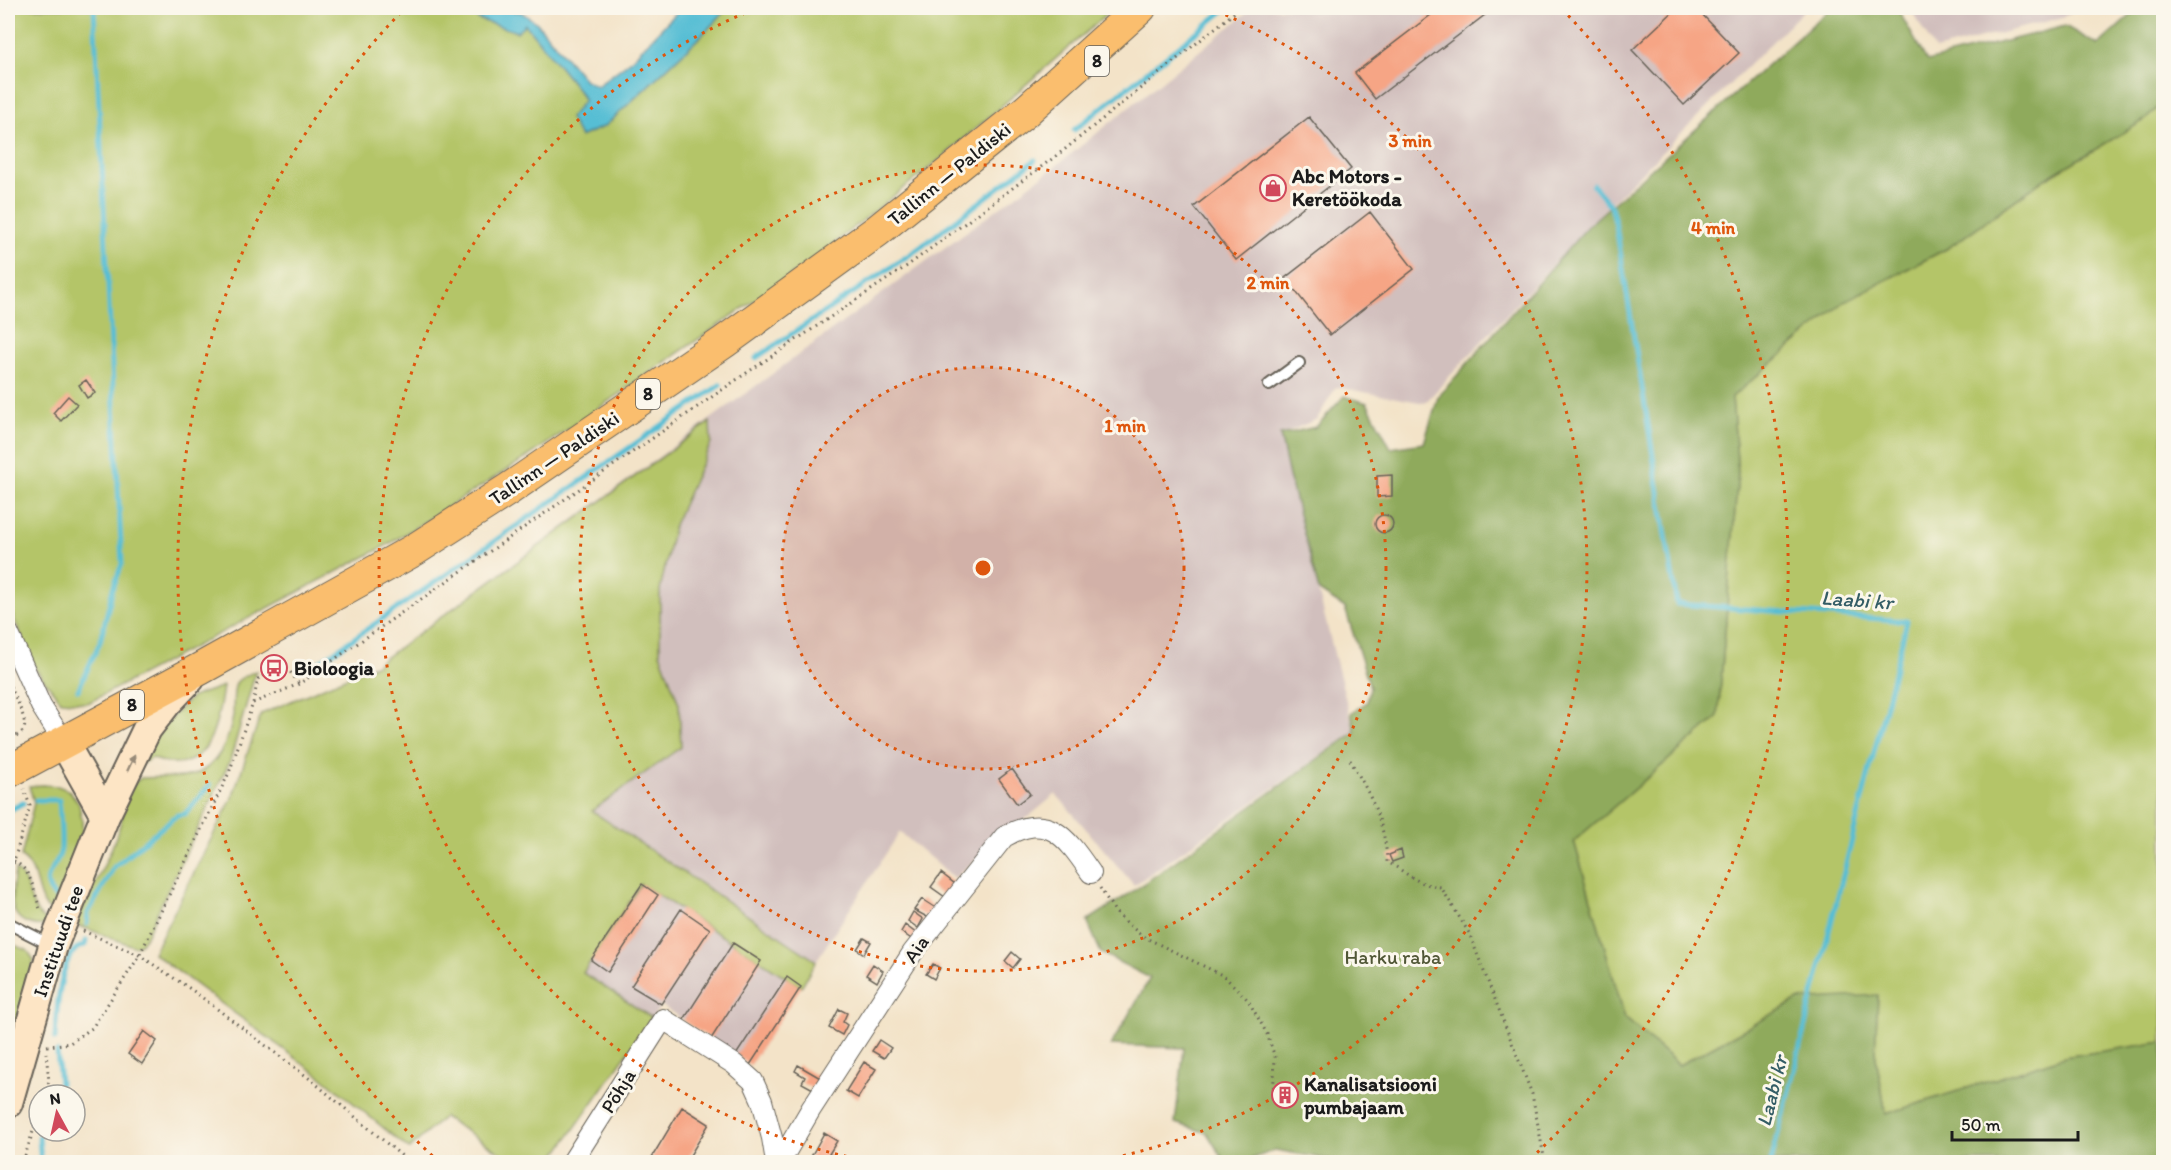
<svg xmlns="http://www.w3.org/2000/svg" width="2171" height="1170" viewBox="0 0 2171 1170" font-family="Itim,sans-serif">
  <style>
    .industrial { fill: #d1bfbd }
    .green { fill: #b4c568; stroke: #687042; stroke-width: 1.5 }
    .forest { fill: #8faa5c; stroke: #56633c; stroke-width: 1.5 }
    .water { fill: #57bed4; stroke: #3a6d78; stroke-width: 1.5 }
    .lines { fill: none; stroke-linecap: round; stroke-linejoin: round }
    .stream { stroke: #57bed4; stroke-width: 5 }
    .building { fill: #f6a585 }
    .lane-casing { stroke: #676258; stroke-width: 14 }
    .street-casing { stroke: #676258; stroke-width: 22 }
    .secondary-casing { stroke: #676258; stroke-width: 32 }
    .primary-casing { stroke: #676258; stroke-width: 34 }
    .path { stroke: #676258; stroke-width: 3; stroke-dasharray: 1.5 4.5; stroke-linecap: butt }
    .lane { stroke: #fff; stroke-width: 10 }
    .street { stroke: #fff; stroke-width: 20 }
    .secondary { stroke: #fde5c5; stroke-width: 28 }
    .primary { stroke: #fabe6e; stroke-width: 32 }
    .oneway { fill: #988b79 }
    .ring { fill: none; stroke: #de560d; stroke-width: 3; stroke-dasharray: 3 6 }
    .labels { text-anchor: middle; stroke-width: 6; stroke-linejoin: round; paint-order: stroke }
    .shield { fill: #fbf7ec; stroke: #5f5e5a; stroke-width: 1.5 }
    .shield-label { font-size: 18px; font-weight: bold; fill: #1c1c1c }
    .street-label { font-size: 20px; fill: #1c1c1c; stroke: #fbf7ec }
    .poi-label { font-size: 20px; font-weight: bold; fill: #1c1c1c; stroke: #fbf7ec; text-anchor: start }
    .park-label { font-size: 20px; fill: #515737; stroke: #fbf7ec }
    .water-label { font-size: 21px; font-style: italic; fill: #345d66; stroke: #fbf7ec }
    .centre { fill: #de560d; stroke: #fbf7ec; stroke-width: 3 }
    .ring-label { font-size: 18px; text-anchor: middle; font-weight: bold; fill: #de560d; stroke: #fbf7ec; stroke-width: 6; stroke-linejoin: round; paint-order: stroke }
  </style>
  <rect width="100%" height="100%" fill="#fbf7ec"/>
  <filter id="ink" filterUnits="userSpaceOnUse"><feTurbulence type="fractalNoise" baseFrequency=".0167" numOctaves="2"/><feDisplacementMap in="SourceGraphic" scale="12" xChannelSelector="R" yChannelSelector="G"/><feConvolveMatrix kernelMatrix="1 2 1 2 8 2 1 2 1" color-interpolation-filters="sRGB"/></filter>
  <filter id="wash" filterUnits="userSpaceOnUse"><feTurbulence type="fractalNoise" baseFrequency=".008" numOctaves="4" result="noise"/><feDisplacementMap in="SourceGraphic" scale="24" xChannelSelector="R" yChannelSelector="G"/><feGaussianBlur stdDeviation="1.35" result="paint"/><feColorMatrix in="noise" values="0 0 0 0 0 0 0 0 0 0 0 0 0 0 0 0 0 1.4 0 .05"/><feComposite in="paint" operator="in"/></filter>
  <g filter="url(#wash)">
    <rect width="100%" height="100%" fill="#f3e3c8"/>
    <!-- industrial -->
    <path class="industrial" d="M1253,8H1806L1589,225L1425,403L1336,387L1317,419L1281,435L1289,476L1354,732L1134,885L1056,794L954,878L900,832L816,961L375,665L1056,166Z
      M1910,8H2085L2060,18L1935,50Z
      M642,884L801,987L750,1065L661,1005L652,1018L583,973Z"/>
    <!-- green -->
    <path class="green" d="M8,8H469L478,19L517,32L525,24L576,87L584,100L580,137L605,126L702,35L728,8H1114L944,156L810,262L529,456L389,544L88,703L61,701L37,671L8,605Z
      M2163,102V1042L2064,1057L1886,1114L1875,1052L1878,996L1798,1000L1679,1065L1625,1018L1574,841L1718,717L1738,473L1732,397L1845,301L1948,248L2045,179L2145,120Z
      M710,422L711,443L674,525L660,590V653L679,704L681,747L592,811L816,961L801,987L641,884L583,973L652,1018L551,1162H515L444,1117L409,1149L324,1079L153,953L232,798L261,714L375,665Z
      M256,671L230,761L145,938L139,945L133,946L74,924C91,890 112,856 122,818C126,803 127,786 141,778C158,776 177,780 193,775C218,767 229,740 233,716C234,706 232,692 236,683C240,677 250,674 256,671Z
      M223,686C218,727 207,781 152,758L142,763L157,732L192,697Z
      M43,785L58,786L70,791L79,804L82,820L83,839L55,913C32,904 42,870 21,857L34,803L29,786Z
      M15,870C32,882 26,898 38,913C41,917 46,920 49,923C44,926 37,926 31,924C5,918 13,889 15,870Z
      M8,943L27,950L34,960L14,1035L8,1033Z"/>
    <!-- forest -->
    <path class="forest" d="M1831,8H1897L1927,61L2065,26L2098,45L2139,8H2163V102L2145,120L2045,179L1948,248L1845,301L1732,397L1738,473L1718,717L1574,841L1625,1018L1679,1065L1798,1000L1878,995L1875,1052L1886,1114L2064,1057L2163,1042V1162H1344L1275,1150L1249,1160L1223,1159L1207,1133L1175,1123L1184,1048L1111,1045L1150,978L1101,953L1087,921L1135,890L1355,732L1351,713L1367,702L1370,687L1345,608L1319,591L1289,476L1280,435L1316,427L1344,396L1367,403L1391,448L1424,443L1438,397L1589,225Z"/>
    <!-- water -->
    <path class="water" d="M469,8H493L497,10L521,12L537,23L585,80L597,86L629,62L681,8H728L702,35L605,126L580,137L570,118L584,100L576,87L525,24L517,32L478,19Z"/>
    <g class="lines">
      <!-- stream -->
      <path class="stream" d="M1074,130L1227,8
        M1593,185L1611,206L1616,226L1677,604L1907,621L1771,1162
        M756,358L918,249L1035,160
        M311,668L720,385
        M78,690L100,642L113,588L122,564L94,8
        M36,800H59C60,816 62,833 61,849C59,868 36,875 55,897
        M8,811L23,803
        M87,924L88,913L114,867L177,815L185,814L210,785
        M55,1039C56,1018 59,963 76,949C79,947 82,946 85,945L86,941
        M55,1095L60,1083L57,1052
        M41,1162L39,1138L42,1131"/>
    </g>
    <g id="blocks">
      <!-- building -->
      <path class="building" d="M1440,8H1494L1375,99L1355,73Z
        M1677,8H1696L1739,53L1684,105L1632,50Z
        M1309,117L1351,169L1236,260L1194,207Z
        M1370,212L1414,269L1330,335L1285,278Z
        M86,380L95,393L87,398L79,385Z
        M68,396L77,404L61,421L53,413Z
        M1392,475V496L1377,497V476Z
        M1375 524a9 9 0 1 1 18 0a9 9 0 1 1-18 0Z
        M1012,769L1030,794L1017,804L999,779Z
        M1401,850L1403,858L1392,862L1389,855Z
        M941,873L955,884L945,897L931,887Z
        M642,884L658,895L608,972L591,960Z
        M922,899L936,908L929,918L914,910Z
        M681,909L710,929L661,1004L631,986Z
        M913,912L923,919L918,928L908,921Z
        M905,925L917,934L913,940L901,932Z
        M864,938L871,942L864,954L857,949Z
        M733,943L761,961L711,1039L683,1021Z
        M1012,952L1020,959L1013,968L1005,961Z
        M873,964L883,971L877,982L866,975Z
        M933,964L940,968L934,979L926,974Z
        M787,977L801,987L750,1065L736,1055Z
        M839,1009L847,1013L843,1022L847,1025L842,1035L829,1028Z
        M144,1031L157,1041L142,1064L128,1054Z
        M879,1040L891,1048L884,1058L872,1051Z
        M864,1062L876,1069L858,1098L846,1091Z
        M798,1065L822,1079L813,1089L802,1083L805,1077L795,1071Z
        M1281,1086L1294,1091L1290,1104L1277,1100Z
        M682,1107L709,1124L686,1162H649Z
        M824,1133L837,1141L829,1154L834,1157L831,1162H808Z"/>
    </g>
  </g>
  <g filter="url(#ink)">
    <use href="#blocks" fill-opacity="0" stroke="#676258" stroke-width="1.5"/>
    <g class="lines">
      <defs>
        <path id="lane" d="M1269,385L1299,363
          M8,923L53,946"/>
        <path id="street" d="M8,632L41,706L63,741
          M572,1162L663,1019L734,1064L753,1081L762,1101L772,1138L776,1162
          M780,1162L811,1109L913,952L1004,837C1049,811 1066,837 1091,873"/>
        <path id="secondary" d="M63,741L105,816
          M8,1103L53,946L105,816L147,729L167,703L190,679"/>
        <path id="primary" d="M8,772L200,669L414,550L509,489L724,342L877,231L1026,111L1140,8"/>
      </defs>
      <!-- lane casing -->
      <use href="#lane" class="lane-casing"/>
      <!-- street casing -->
      <use href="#street" class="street-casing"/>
      <!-- secondary casing -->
      <use href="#secondary" class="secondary-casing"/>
      <!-- primary casing -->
      <use href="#primary" class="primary-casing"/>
      <!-- path -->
      <path class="path" d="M8,681C12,692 28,719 24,729C21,735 13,737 8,740
        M253,703L299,684L742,376L907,266L1064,150L1240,8
        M1350,760C1369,792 1386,824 1387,862C1409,873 1414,884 1441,887L1469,933L1532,1094L1545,1162
        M8,859C31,865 33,889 40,909L43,911
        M8,881L30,806L24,789
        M1100,888L1116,913L1142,936L1224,976L1248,1000L1267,1034L1275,1057L1273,1099
        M83,931L139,955L192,990L310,1079L409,1162
        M47,1046L70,1043L92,1028L138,958L229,773L253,703L258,679L284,663L299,684
        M45,1095L49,1081L46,1053
        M23,1162L39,1113"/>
      <!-- lane -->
      <use href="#lane" class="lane"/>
      <!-- street -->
      <use href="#street" class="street"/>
      <!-- secondary -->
      <use href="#secondary" class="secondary"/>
      <!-- primary -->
      <use href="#primary" class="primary"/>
    </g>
    <!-- one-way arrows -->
    <defs><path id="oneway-solid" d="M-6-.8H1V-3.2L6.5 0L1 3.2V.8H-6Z" transform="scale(1.5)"/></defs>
    <use class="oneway" href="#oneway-solid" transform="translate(131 763) rotate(-65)"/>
  </g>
  <!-- distance rings -->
  <circle cx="983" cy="568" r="201" fill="#de560d" fill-opacity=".12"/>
  <g class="ring">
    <circle cx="983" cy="568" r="201"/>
    <circle cx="983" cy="568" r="403"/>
    <path d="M873 1162A604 604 0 0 1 757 8M1209 8A604 604 0 0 1 1093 1162"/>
    <path d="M439 1162A805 805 0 0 1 404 9M1562 9A805 805 0 0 1 1527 1162"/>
  </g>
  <!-- icons -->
  <defs>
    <symbol id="shop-ring" viewBox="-11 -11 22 22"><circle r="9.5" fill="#fbf7ec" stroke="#d1495b" stroke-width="1.5"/><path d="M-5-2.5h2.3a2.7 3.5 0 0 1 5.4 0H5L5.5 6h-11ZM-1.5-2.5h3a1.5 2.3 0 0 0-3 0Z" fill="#d1495b"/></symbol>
    <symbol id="bus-ring" viewBox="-11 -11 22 22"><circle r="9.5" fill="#fbf7ec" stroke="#d1495b" stroke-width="1.5"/><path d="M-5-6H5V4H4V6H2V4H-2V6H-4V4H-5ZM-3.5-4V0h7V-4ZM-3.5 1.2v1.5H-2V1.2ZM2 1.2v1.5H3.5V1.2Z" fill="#d1495b"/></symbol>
    <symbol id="building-ring" viewBox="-11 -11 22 22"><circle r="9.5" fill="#fbf7ec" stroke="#d1495b" stroke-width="1.5"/><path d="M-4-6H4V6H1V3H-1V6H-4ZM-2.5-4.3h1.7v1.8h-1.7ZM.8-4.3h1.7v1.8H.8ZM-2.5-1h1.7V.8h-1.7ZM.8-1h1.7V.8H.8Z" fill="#d1495b"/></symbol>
  </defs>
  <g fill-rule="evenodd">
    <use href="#shop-ring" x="1258" y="173" width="30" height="30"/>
    <use href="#bus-ring" x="259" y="653" width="30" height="30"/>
    <use href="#building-ring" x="1270" y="1080" width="30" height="30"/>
  </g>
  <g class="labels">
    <!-- shield labels -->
    <g class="shield">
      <rect x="1085" y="46" width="24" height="30" rx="4.5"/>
      <rect x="636" y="379" width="24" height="30" rx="4.5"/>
      <rect x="120" y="690" width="24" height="30" rx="4.5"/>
    </g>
    <g class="shield-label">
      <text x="1097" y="67">8</text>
      <text x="648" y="400">8</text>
      <text x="132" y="711">8</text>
    </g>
    <!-- street labels -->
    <g class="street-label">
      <text transform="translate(949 174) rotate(-39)" y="7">Tallinn — Paldiski</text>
      <text transform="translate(554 458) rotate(-34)" y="7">Tallinn — Paldiski</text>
      <text transform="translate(58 941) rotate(-71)" y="7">Instituudi tee</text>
      <text transform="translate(916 949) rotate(-55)" y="7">Aia</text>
      <text transform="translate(618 1091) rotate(-58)" y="7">Põhja</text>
    </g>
    <!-- poi labels -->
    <g class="poi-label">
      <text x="1292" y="183">Abc Motors -<tspan x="1292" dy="23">Keretöökoda</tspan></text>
      <text x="294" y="675">Bioloogia</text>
      <text x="1304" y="1091">Kanalisatsiooni<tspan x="1304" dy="23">pumbajaam</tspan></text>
    </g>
    <!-- park labels -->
    <g class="park-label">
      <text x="1393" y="964">Harku raba</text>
    </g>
    <!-- water labels -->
    <g class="water-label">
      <text transform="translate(1857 600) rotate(4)" y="7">Laabi kr</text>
      <text transform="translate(1772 1091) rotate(-76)" y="7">Laabi kr</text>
    </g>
  </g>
  <circle cx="983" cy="568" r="9" class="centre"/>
  <g class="ring-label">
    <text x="1410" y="147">3 min</text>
    <text x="1713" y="234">4 min</text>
    <text x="1268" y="289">2 min</text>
    <text x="1125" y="432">1 min</text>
  </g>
  <!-- margin -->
  <rect width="2171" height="1170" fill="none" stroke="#fbf7ec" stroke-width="30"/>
  <!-- north arrow -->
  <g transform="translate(57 1113) rotate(352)"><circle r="28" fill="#fbf7ec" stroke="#a29f99" stroke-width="1.5"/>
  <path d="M0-4.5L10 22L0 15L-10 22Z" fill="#d1495b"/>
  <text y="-9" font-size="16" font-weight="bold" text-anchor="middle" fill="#1c1c1c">N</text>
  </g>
  <!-- scale -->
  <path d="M1952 1131v9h126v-9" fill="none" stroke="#1c1c1c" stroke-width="3"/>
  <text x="1961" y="1131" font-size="18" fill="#1c1c1c" stroke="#fbf7ec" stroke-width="4.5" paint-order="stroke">50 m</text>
</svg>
